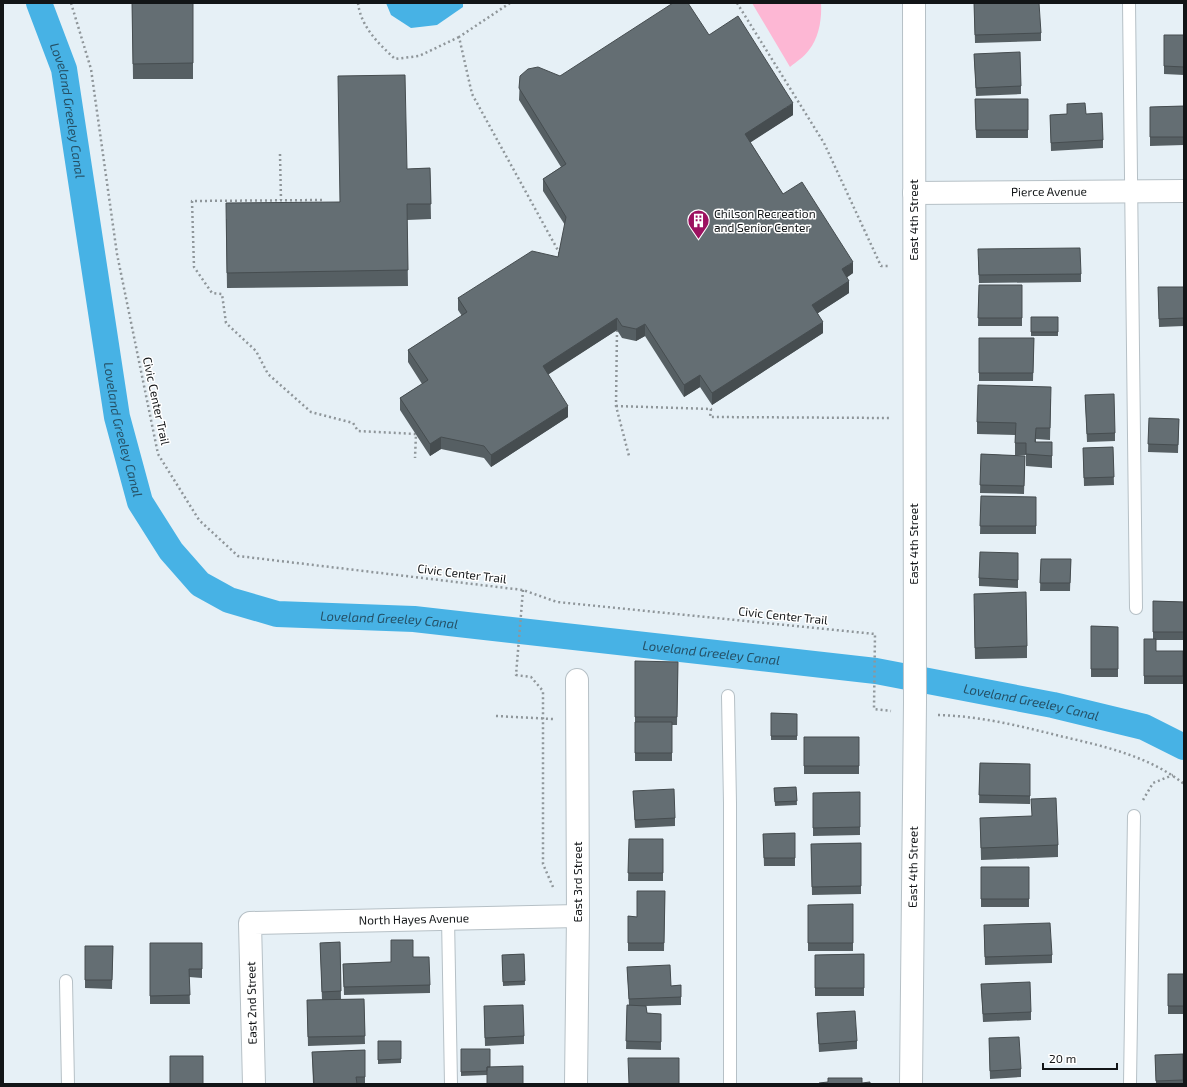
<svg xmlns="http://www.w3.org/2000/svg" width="1187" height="1087" viewBox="0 0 1187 1087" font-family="'Exo 2',sans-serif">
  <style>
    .green { fill: #fdb7d4 }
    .water { fill: #47b2e5 }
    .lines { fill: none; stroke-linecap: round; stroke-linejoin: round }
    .canal { stroke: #47b2e5; stroke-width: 26 }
    .lane-casing { stroke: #b6c0c6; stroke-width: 14 }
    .street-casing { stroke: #b6c0c6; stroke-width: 24 }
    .path { stroke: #8f969a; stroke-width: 2.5; stroke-dasharray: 2 3; stroke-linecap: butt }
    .lane { stroke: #fff; stroke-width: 12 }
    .street { stroke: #fff; stroke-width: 22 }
    .wall { fill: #565f63 }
    .shaded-wall { fill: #464d50 }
    .building { fill: #646e73; stroke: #464d50 }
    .labels { text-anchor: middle; stroke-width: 3; stroke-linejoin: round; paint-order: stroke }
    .street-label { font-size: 12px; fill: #121517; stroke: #fff }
    .poi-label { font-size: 12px; fill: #121517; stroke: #fff; text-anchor: start }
    .water-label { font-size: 13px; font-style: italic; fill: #255167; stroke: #fff }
  </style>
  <rect width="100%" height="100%" fill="#e6f0f6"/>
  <!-- green -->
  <path class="green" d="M752,3H821C822,19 819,38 809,50C804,57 796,62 790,67Z"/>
  <!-- water -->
  <path class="water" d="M386,3H463V7L437,25L411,28L391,15Z"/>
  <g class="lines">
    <!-- canal -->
    <path class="canal" id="s1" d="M39,3L64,69L117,417L140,502L171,551L200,584L229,600L277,614L414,619L876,671L1053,705L1144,727L1184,747"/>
    <defs>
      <path id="lane" d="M1129,3L1136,608
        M728,696L730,803V1084
        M448,918L451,1084
        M66,981L68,1084
        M1130,1084L1134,816"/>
      <g id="street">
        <path id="s2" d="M914,193L1184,191"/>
        <path id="s3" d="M254,1084L250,923L578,916"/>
        <path d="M576,1084L578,916L577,680"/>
        <path id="s4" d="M911,1084L915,702L914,3"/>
      </g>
    </defs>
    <!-- lane casing -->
    <use href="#lane" class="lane-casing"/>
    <!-- street casing -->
    <use href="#street" class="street-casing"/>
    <!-- path -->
    <path class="path" d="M71,3L91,69L117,254L158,454L199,520L238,556L523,590L557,602L875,634L874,709L891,711
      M358,3C361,27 378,43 395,59L419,56L459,37
      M510,3L459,37L472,94L560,254
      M737,3L824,143L881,266H889
      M280,154L281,200
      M322,200L192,201L194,267L212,293L222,294L226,323L256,351L268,374L311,412L353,423L358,431L416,434L415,458
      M617,330L616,406L629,456
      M616,406L711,409L710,417L889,418
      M523,590L516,675L531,677L543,691V864L553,887
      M938,715C980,716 1020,726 1060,736C1103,746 1149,756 1184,784
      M496,716L553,719
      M1143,800L1153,783L1173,775"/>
    <!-- lane -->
    <use href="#lane" class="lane"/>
    <!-- street -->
    <use href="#street" class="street"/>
  </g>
  <!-- wall -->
  <path class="wall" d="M132,3H193V79H133Z
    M974,3L1041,33V41L975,43Z
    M709,35L793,115L750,142L783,194L853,273L847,277L849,293L818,313L823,333L712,405L700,387L684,397L645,336L636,341L622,338L617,330L548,374L568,417L491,467L484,458L441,449L430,456L400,410V398L422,384L408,362V350L462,316L458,310V298L558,257L565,225L543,191V179L561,167L519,100L520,76H560Z
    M1164,35H1184V75L1164,74Z
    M974,54L1021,86V94L976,96Z
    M975,99H1028V138H976Z
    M1067,104L1103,140V148L1051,151L1050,115L1067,114Z
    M1184,106V145L1150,146V107Z
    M430,168L431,219L407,220L408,286L227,288L226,219L340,202L407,169Z
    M978,257L1081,274V282L979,283Z
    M979,285H1022V326H978Z
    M1158,287H1184V326L1159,327Z
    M1031,317H1058V336H1031Z
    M979,338H1034L1033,381H979Z
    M1085,395L1115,433V441L1087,442Z
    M1051,399L1050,440L1036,439V442H1052V468L1026,466V455H1015V435L977,434V422Z
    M1149,418L1179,419L1178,453L1148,452Z
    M1113,447L1114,485L1084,486L1083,448Z
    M981,454L1025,456L1024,494L980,493Z
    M981,496L1036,497V534H980Z
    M1018,553V588L979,586V578Z
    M1041,559H1071L1070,591H1040Z
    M1153,601L1184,602V640H1156V651H1183V684H1144V639H1153Z
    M974,605L1027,646V658L975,659Z
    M1091,626L1118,627V677H1091Z
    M678,662L677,725H672V761H635V717Z
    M771,713L797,714V740H771Z
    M804,737H859V774H804Z
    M980,763L1030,764V804L979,803Z
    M796,787L797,805L775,806L774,788Z
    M633,791L675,818V826L635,828Z
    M860,792V835L813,836V793Z
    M980,818L1058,845V857L981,860Z
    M795,833V866H764L763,834Z
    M629,839H663V881H628Z
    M861,843V894L812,895L811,844Z
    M981,867H1029V907H981Z
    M665,891L664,951H628V916L637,917Z
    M853,904V951H808V905Z
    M984,925L1052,955V963L985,965Z
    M340,942L341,999L322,1000L320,943Z
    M150,943H202V978L189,977L190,1004H150Z
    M85,946H113L112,989L85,988Z
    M524,954L525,985L503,986L502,955Z
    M864,954V996H815V955Z
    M413,957L430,985V993L344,995L343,964L391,962Z
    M627,967L671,986L681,985V1005L646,1006L647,1013L661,1014V1050L626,1049L627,1005H629Z
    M1168,974H1184V1014H1168Z
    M981,984L1031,1012V1020L983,1022Z
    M364,999L365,1044L308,1046L307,1000Z
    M484,1006L524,1036V1044L485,1046Z
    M817,1013L857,1041V1049L819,1052Z
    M989,1038L1021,1069V1077L990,1079Z
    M378,1041H401V1063L378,1064Z
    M461,1049H490L487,1075L461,1076Z
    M365,1050V1084H313L312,1052Z
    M1183,1054V1084H1156L1155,1055Z"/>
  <!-- shaded-wall -->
  <path class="shaded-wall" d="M793,103V115L745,146V134Z
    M853,262V273L842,281V269Z
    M849,281V293L812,317V305Z
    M617,318V330L543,378V366Z
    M823,322V333L712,405V393Z
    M645,324V336L636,341V329Z
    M700,375V387L684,397V385Z
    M568,406V417L491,467V455Z
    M441,437V449L430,456V444Z"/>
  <!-- building -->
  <path class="building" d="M132,3H193V63L133,64Z
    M673,3H688L709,35L738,16L793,103L745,134L783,194L802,182L853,262L842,269L849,281L812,305L823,322L712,393L700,375L684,385L645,324L636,329L622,326L617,318L543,366L568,406L491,455L484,446L441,437L430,444L400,398L428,380L408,350L467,312L458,298L532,251L558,257L566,217L543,179L566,164L519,88L520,76L528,69L538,67L560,76Z
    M974,3H1039L1041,33L975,35Z
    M1164,35H1184V67L1164,66Z
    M1020,52L1021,86L976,88L974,54Z
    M405,75L407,169L430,168L431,204H407L408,270L227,273L226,203L340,202L338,76Z
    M975,99H1028V130H976Z
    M1085,103L1086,114L1102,113L1103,140L1051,143L1050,115L1067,114V104Z
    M1184,106V137H1150V107Z
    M1080,248L1081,274L979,275L978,249Z
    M979,285H1022V318H978Z
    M1158,287H1184V318L1159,319Z
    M1031,317H1058V332H1031Z
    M979,338H1034L1033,373H979Z
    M978,385L1051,387L1050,428H1036L1035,442H1052V456L1026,454V443H1015L1016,423L977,422Z
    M1114,394L1115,433L1087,434L1085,395Z
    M1149,418L1179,419L1178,445L1148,444Z
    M1113,447L1114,477L1084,478L1083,448Z
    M981,454L1025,456L1024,486L980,485Z
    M981,496L1036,497V526H980Z
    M980,552L1018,553V580L979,578Z
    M1041,559H1071L1070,583H1040Z
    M1026,592L1027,646L975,648L974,594Z
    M1153,601L1184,602V632H1153Z
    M1091,626L1118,627V669H1091Z
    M1144,639H1156V651H1183V676H1144Z
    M635,661L678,662L677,717H635Z
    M771,713L797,714V736H771Z
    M635,722H672V753H635Z
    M804,737H859V766H804Z
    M980,763L1030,764V796L979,795Z
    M796,787L797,801L775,802L774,788Z
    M674,789L675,818L635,820L633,791Z
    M860,792V827L813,828V793Z
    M1056,798L1058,845L981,848L980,818L1032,816L1031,799Z
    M795,833V858H764L763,834Z
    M629,839H663V873H628Z
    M861,843V886L812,887L811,844Z
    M981,867H1029V899H981Z
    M637,891H665L664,943H628V916L637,917Z
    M853,904V943H808V905Z
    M1050,923L1052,955L985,957L984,925Z
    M391,940H413V957H429L430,985L344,987L343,964L391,962Z
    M340,942L341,991L322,992L320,943Z
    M150,943H202V969H189L190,995L150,996Z
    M85,946H113L112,980H85Z
    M524,954L525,981L503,982L502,955Z
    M864,954V988H815V955Z
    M670,965L671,986L681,985V997L629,999L627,967Z
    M1168,974H1184V1006H1168Z
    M1030,982L1031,1012L983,1014L981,984Z
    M364,999L365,1036L308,1037L307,1000Z
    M523,1005L524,1036L485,1038L484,1006Z
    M627,1005L646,1006L647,1013L661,1014V1042L626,1041Z
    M855,1011L857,1041L819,1044L817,1013Z
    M1019,1037L1021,1069L990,1071L989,1038Z
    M378,1041H401V1059L378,1060Z
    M461,1049H490V1067H487V1071L461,1072Z
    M365,1050V1077H356L357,1084H314L312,1052Z
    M1183,1054V1080L1156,1081L1155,1055Z
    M170,1056H203V1084H170Z
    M628,1058H679V1084H629Z
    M523,1066V1084H487V1067Z
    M828,1078H862V1083L870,1082V1084H819V1083L828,1082Z"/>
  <!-- icons -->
  <defs>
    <symbol id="building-pin" viewBox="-11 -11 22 30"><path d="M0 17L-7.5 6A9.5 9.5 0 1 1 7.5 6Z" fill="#9c1160" stroke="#fff"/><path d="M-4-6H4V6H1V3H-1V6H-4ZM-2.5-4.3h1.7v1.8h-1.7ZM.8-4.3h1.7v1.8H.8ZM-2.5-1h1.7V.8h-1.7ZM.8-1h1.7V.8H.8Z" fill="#fff"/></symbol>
  </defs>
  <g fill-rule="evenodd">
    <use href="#building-pin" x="686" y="208" width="25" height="34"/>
  </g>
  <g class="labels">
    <!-- street labels -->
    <g class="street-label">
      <text dy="4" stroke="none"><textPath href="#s2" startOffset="135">Pierce Avenue</textPath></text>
      <text transform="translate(914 220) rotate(-90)" y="4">East 4th Street</text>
      <text transform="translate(156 401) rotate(78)" y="4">Civic Center Trail</text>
      <text transform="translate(914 544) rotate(-90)" y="4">East 4th Street</text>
      <text transform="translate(462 574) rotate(7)" y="4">Civic Center Trail</text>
      <text transform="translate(783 616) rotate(6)" y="4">Civic Center Trail</text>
      <text dy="4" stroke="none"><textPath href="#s4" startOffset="217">East 4th Street</textPath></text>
      <text transform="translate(578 882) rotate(-90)" y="4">East 3rd Street</text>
      <text dy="4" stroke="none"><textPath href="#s3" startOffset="325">North Hayes Avenue</textPath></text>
      <text transform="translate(252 1003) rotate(-91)" y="4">East 2nd Street</text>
    </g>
    <!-- poi labels -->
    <g class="poi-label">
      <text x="714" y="218">Chilson Recreation<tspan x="714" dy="14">and Senior Center</tspan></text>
    </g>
    <!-- water labels -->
    <g class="water-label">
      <text dy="5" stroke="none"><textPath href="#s1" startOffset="112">Loveland Greeley Canal</textPath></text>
      <text dy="5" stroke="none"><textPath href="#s1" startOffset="436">Loveland Greeley Canal</textPath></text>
      <text dy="5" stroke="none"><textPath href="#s1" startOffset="808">Loveland Greeley Canal</textPath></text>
      <text dy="5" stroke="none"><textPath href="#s1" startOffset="1132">Loveland Greeley Canal</textPath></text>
      <text dy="5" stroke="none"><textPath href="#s1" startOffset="1456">Loveland Greeley Canal</textPath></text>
    </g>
  </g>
  <!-- border -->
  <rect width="1187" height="1087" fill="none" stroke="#121517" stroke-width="8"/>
  <!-- scale -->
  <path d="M1043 1063v6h74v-6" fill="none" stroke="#121517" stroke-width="2"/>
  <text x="1049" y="1063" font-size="12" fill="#121517" stroke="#ffffff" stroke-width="3" paint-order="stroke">20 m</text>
</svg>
